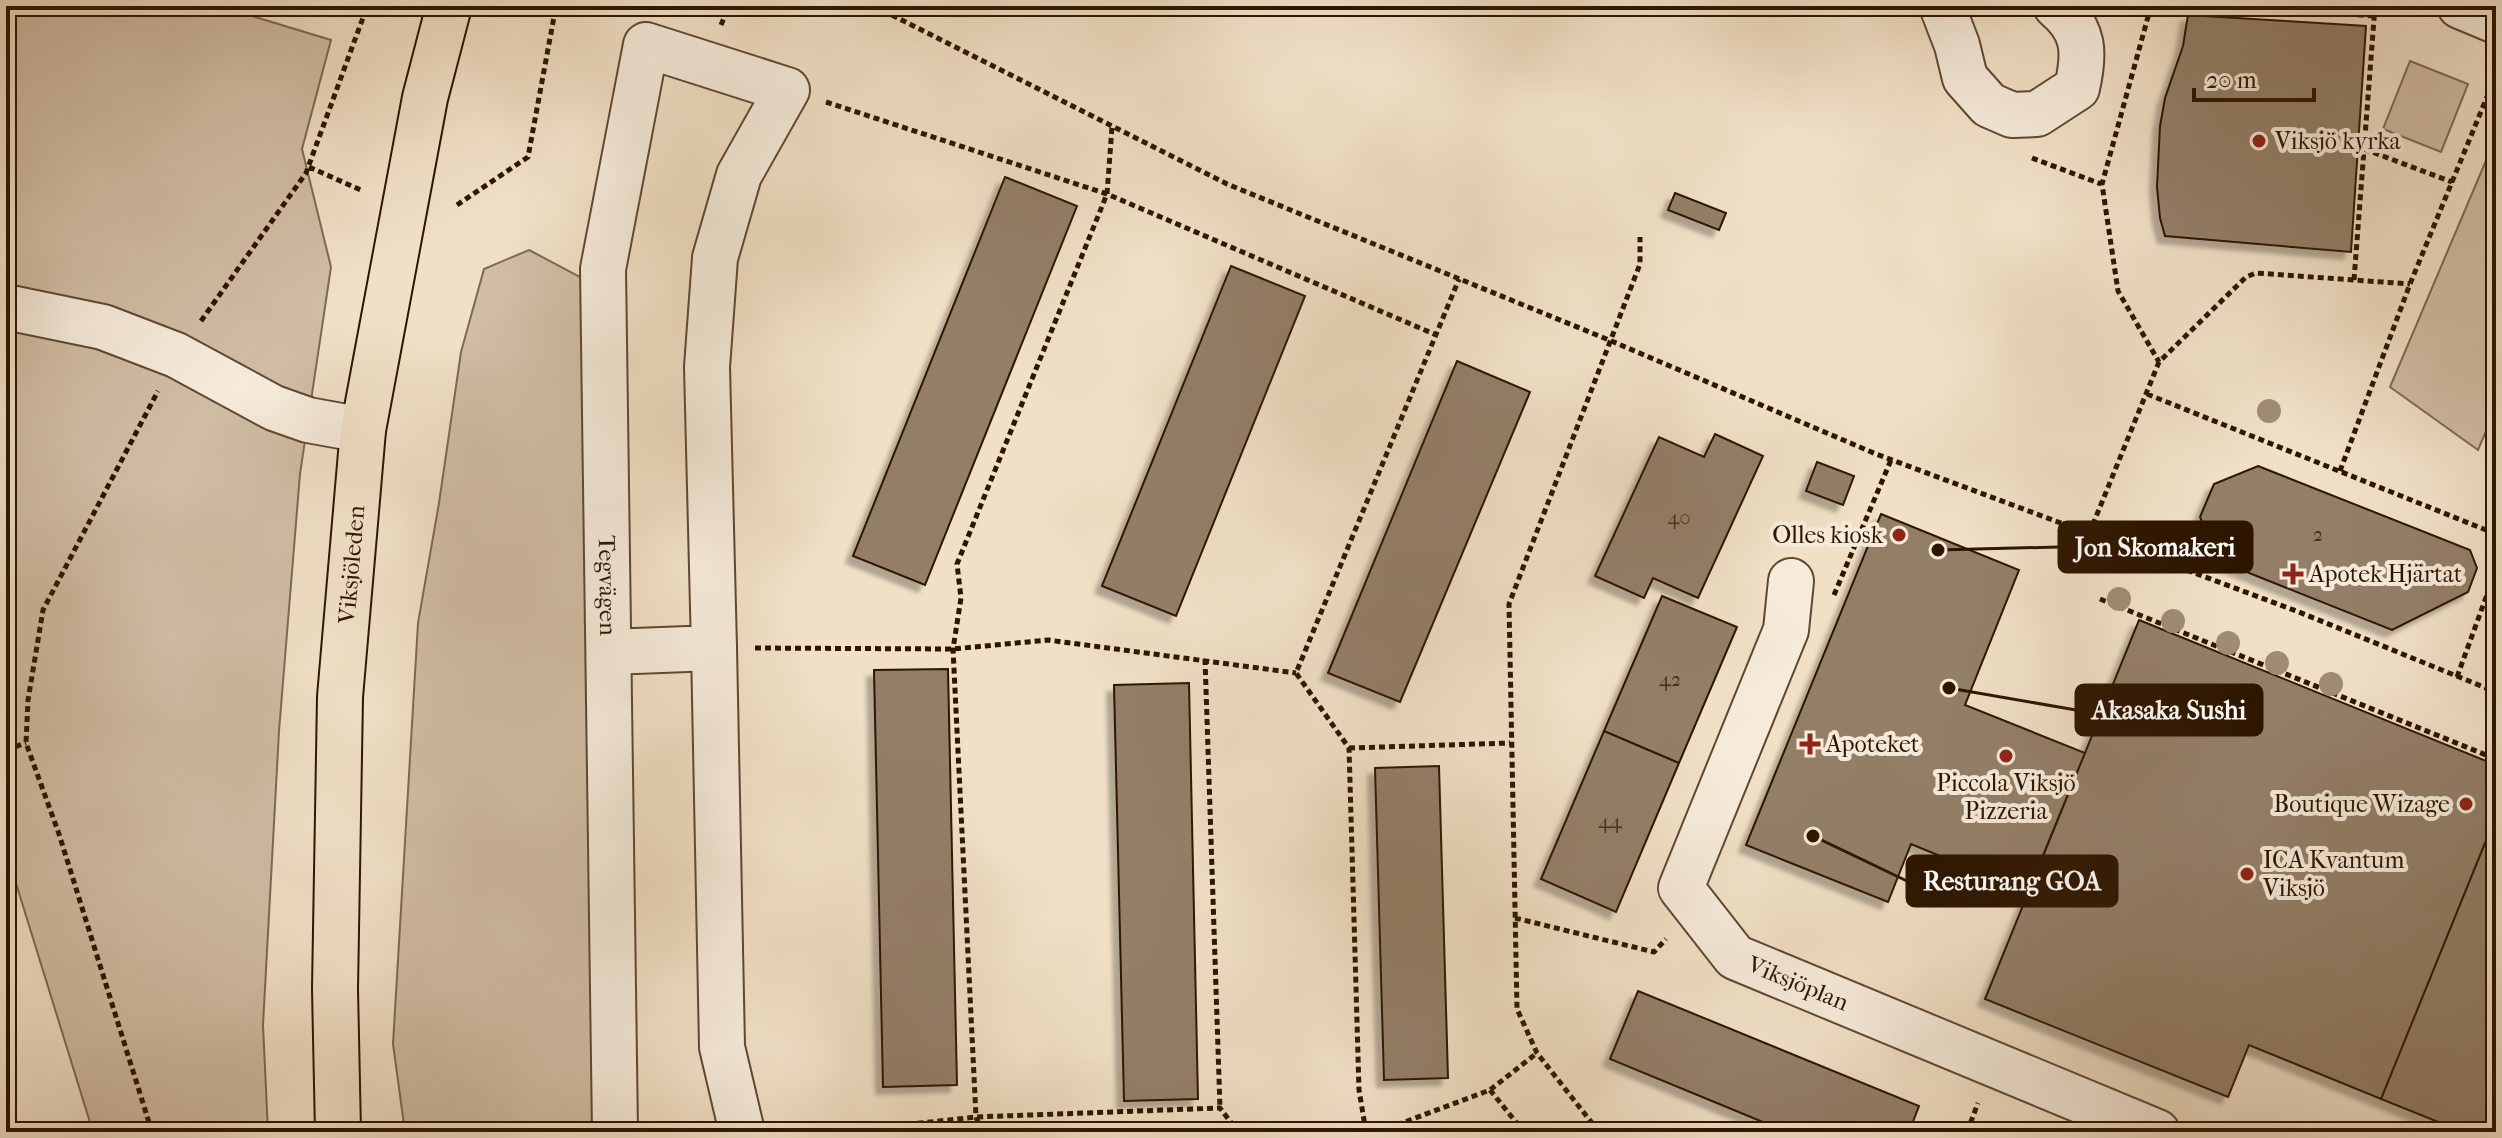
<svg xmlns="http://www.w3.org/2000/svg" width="2502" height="1138" viewBox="0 0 2502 1138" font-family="'IM FELL French Canon',serif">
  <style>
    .green { fill: #d0bda4; stroke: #7e6952; stroke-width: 2 }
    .building { fill: #937f67; stroke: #2d1500; stroke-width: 2; filter: url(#shadow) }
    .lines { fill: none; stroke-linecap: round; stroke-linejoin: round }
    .minor-casing { stroke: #5e4832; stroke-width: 48 }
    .major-casing { stroke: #2d1500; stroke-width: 48 }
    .path { stroke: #2d1500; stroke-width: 5; stroke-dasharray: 6 4; stroke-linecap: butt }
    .minor { stroke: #f6ebda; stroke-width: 44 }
    .major { stroke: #f1e0c6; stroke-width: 44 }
    .tree { fill: #a08c74 }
    .poi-dot { fill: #8f2418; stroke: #f6ebda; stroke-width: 3 }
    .labels { text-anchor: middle; stroke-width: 8; stroke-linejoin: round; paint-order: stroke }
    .number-label { font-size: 20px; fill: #46301a }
    .poi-label { font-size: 24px; fill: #2d1500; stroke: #f6ebda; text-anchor: start }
    .street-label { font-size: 24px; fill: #2d1500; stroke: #f6ebda }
    .leader { fill: none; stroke: #2d1500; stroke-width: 3 }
    .callout-dot { fill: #2d1500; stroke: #f6ebda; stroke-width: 3 }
    .callout { fill: #2d1500; stroke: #2d1500; stroke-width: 3 }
    .callout-label { font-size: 26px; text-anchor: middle; font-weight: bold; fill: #fff }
  </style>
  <defs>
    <filter id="shadow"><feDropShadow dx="-7" dy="7" stdDeviation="2" flood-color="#0004"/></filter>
  </defs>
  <rect width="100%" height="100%" fill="#f1e0c6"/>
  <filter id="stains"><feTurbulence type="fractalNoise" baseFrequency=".0025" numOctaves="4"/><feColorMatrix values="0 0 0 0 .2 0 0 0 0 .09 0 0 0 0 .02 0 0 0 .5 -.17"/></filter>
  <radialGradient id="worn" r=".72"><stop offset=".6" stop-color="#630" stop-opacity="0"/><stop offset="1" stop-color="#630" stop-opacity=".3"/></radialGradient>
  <!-- green -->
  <path class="green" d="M6,6H219L331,40L302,149L331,267L300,474L279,731L263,1025L268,1132H93L6,851Z
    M2410,61L2468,84L2441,152L2383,129Z
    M2496,137V408L2478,450L2390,387Z
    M529,250L584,279L597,1132H405L393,1044L418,623L439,503L461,352L484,269Z"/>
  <!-- building -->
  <path class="building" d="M2188,15L2366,26L2351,252L2165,236L2160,218L2157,187L2160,126L2165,98L2183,46Z
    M1005,177L1077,206L925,585L853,556Z
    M1675,193L1726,213L1719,230L1668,210Z
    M1231,266L1305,296L1176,616L1102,586Z
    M1457,361L1530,392L1400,702L1328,673Z
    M1715,434L1763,456L1698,598L1653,578L1644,598L1595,576L1659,437L1704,457Z
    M1817,462L1854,476L1843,505L1806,491Z
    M2258,466L2470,550L2477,568L2468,592L2392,630L2219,561L2200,517L2214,484Z
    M1881,514L2019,570L1965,705L2085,753L2028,892L1911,844L1888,902L1746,845Z
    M1662,596L1737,627L1679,763L1604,731Z
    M2139,620L2496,765V816L2381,1099L2249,1045L2228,1097L1985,999Z
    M948,669L957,1085L883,1087L874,670Z
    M1189,683L1198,1099L1124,1101L1114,685Z
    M1604,731L1679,763L1616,912L1541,879Z
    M1439,766L1448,1078L1384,1080L1375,768Z
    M2496,816V1132H2463L2381,1099Z
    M1638,991L1919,1106L1909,1132H1787L1610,1059Z"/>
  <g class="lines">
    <defs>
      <g id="minor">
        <path d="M1942,6L1957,45L1965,78L1989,105L2012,115L2037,114L2077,88C2085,53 2085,30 2056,6"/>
        <path d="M2460,6L2496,21"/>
        <path d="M6,307L103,327L176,355L274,408L308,420L363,430"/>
        <path id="s1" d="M1791,581L1786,630L1681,888L1735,957L2157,1132"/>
        <path d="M714,648L722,1047L742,1132"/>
        <path id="s2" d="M609,652L714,648L707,367L715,258L739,175L787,90L646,45L603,269L615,1132"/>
      </g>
      <g id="major">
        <path id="s3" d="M338,1132L335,989L340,697L363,430L425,98L449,6"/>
      </g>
    </defs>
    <!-- minor casing -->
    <use href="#minor" class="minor-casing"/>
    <!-- major casing -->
    <use href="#major" class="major-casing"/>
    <!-- path -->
    <path class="path" d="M874,6L1227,184L1609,340L1876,454L2299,612L2496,692
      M2151,6L2102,184L2118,291L2159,362
      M2238,6L2374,16
      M721,25L729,6
      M826,102L1107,194L1434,334
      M2364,149L2452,182
      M2032,158L2101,184
      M309,167L363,191
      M457,205L528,157L556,6
      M2354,280L2375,6
      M201,321L306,173L364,15L365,6
      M2147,394L2496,534
      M2340,471L2410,284L2496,75
      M2089,534L2159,362L2246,277L2256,273L2410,284
      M1834,595L1891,460
      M2100,599L2496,759
      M755,648L953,649L1048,640L1296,673
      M1205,659L1220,1108
      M2457,677L2496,570
      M1349,748L1510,743
      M6,750L26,743
      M1515,918L1654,952L1666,939
      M1490,1090L1524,1132
      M152,1132L59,834L26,743L28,700L43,610L158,391
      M838,1132L976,1117L1220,1108L1238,1132
      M982,1132L976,1117L953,649L961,598L957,564L1107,194L1112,127
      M1366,1132L1359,1090L1349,748L1296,673L1459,279
      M1378,1132L1490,1090L1537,1053
      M1599,1132L1537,1053L1517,1009L1509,604L1640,264V237
      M1967,1132L1978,1103"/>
    <!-- minor -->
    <use href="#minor" class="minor"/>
    <!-- major -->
    <use href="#major" class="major"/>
  </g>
  <!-- trees -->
  <g class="tree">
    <circle cx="2269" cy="411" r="12"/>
    <circle cx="2119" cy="599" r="12"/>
    <circle cx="2173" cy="621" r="12"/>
    <circle cx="2228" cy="643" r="12"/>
    <circle cx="2277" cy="663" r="12"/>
    <circle cx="2331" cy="684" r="12"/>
  </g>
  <!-- markers -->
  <g class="poi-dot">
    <circle cx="2259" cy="141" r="8"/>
    <circle cx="1899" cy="535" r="8"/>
    <path d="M2289 562h8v8h8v8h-8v8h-8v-8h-8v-8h8z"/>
    <path d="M1806 732h8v8h8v8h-8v8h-8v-8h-8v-8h8z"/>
    <circle cx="2006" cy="756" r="8"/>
    <circle cx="2466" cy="804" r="8"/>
    <circle cx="2247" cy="874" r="8"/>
  </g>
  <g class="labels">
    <!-- number labels -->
    <g class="number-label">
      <text x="1679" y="524">40</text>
      <text x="2318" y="541">2</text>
      <text x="1670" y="686">42</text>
      <text x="1610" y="828">44</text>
    </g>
    <!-- poi labels -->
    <g class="poi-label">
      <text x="2275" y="149">Viksjö kyrka</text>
      <text x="1883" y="543" text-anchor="end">Olles kiosk</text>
      <text x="2309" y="582">Apotek Hjärtat</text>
      <text x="1826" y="752">Apoteket</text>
      <text x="2006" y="791" text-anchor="middle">Piccola Viksjö<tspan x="2006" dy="28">Pizzeria</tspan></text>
      <text x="2450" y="812" text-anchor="end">Boutique Wizage</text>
      <text x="2263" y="868">ICA Kvantum<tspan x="2263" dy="28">Viksjö</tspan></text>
    </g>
    <!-- street labels -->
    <g class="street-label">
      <text dy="8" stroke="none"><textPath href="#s3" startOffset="568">Viksjöleden</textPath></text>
      <text dy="8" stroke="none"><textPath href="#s2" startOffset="1372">Tegvägen</textPath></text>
      <text dy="8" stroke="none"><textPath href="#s1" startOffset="484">Viksjöplan</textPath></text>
    </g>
  </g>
  <!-- callouts -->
  <path class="leader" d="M1938 550L2059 547M1949 688L2076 710M1813 836L1907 881"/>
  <g class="callout-dot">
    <circle cx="1938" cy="550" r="8"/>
    <circle cx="1949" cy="688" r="8"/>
    <circle cx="1813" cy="836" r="8"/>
  </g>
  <g class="callout">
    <rect x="2059" y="522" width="193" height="50" rx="8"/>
    <rect x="2076" y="685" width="186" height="50" rx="8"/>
    <rect x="1907" y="856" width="210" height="50" rx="8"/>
  </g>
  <g class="callout-label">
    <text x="2155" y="556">Jon Skomakeri</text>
    <text x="2169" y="719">Akasaka Sushi</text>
    <text x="2012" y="890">Resturang GOA</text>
  </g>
  <!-- margin -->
  <rect width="2502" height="1138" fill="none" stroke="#f1e0c6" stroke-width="32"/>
  <rect x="8" y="8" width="2486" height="1122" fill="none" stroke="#2d1500" stroke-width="4"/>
  <rect x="16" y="16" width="2470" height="1106" fill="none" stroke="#2d1500" stroke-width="2"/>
  <!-- scale -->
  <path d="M2194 88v12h120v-12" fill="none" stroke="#2d1500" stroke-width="4"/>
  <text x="2206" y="88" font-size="24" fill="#2d1500" stroke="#f6ebda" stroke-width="6" paint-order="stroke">20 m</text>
  <rect width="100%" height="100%" filter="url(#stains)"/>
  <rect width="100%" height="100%" fill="url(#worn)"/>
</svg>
